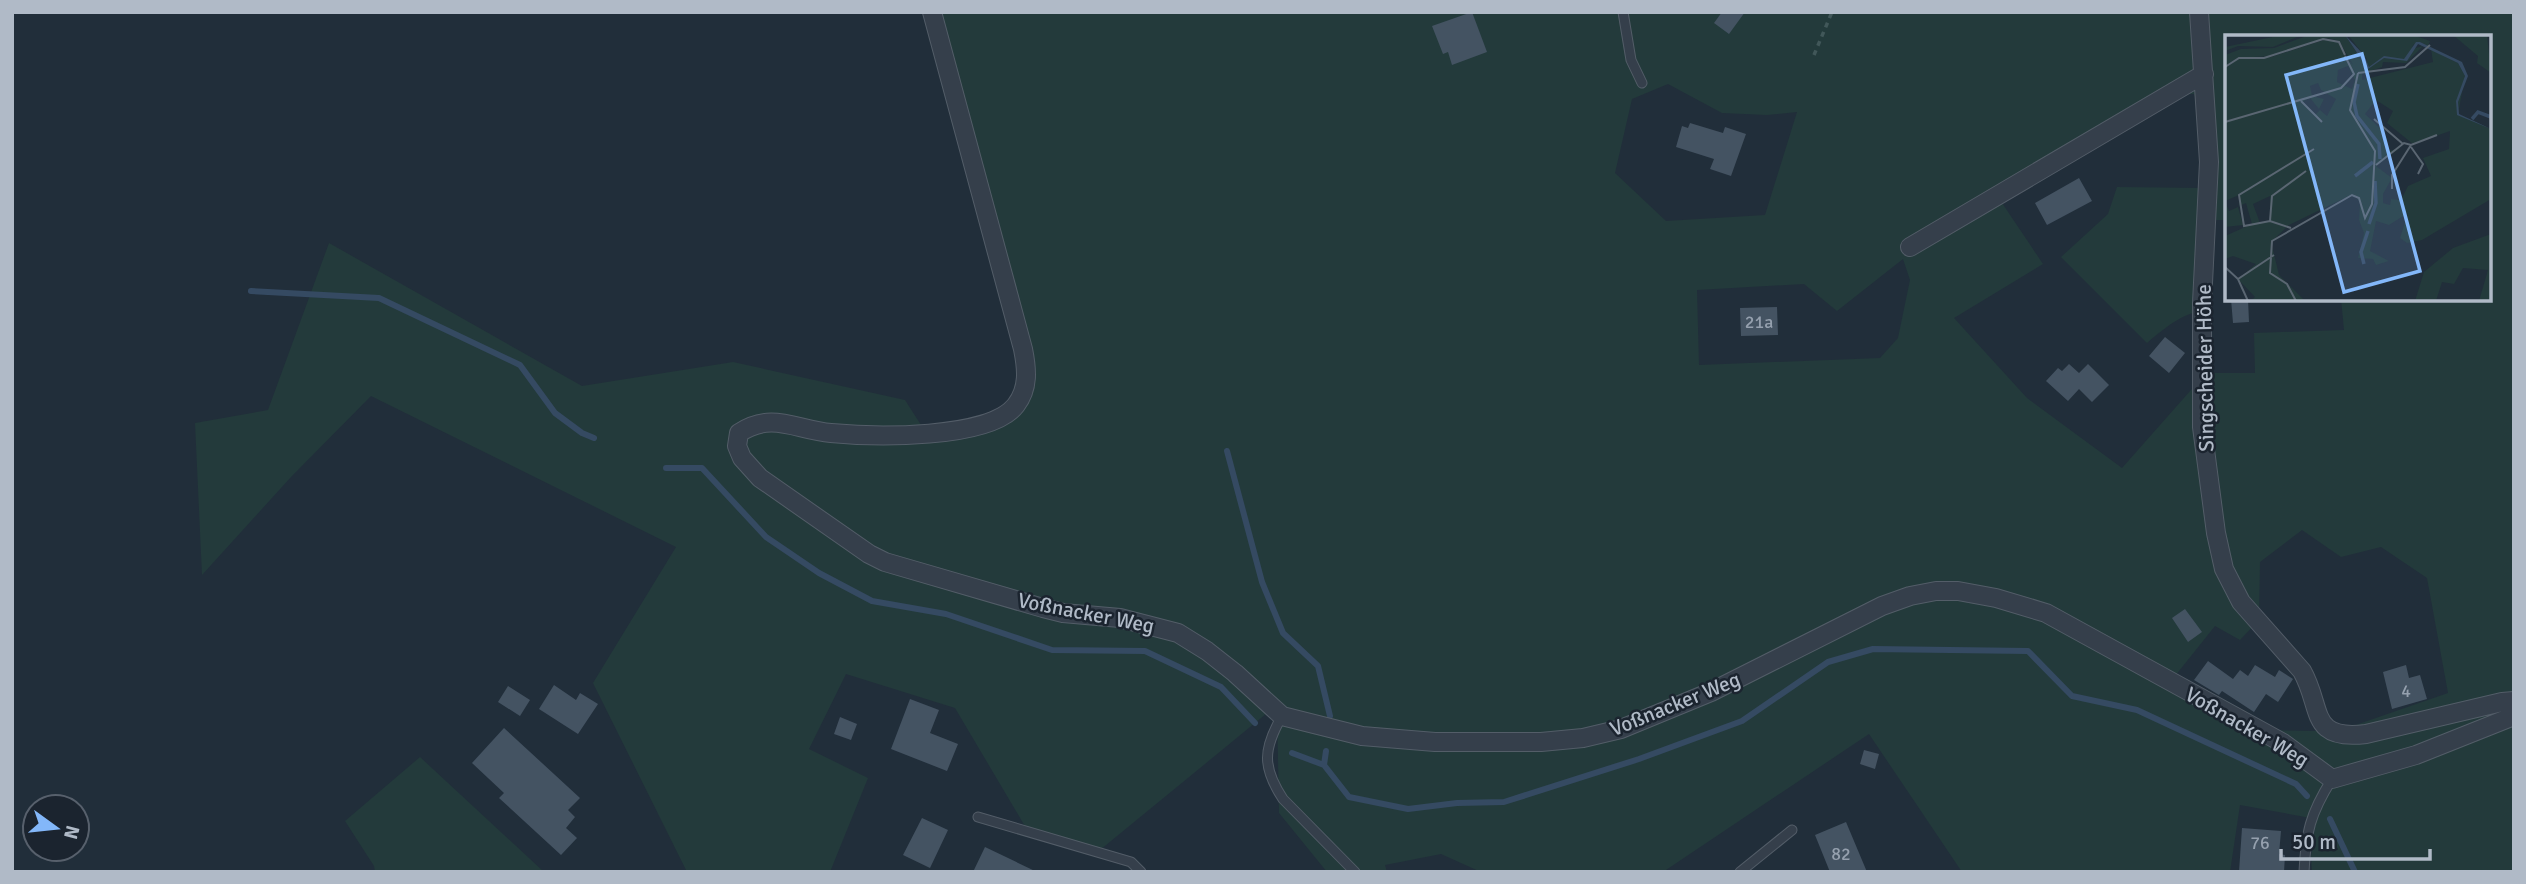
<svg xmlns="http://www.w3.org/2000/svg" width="2526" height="884" viewBox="0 0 2526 884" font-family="Signika,sans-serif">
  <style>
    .green { fill: #233a3b; fill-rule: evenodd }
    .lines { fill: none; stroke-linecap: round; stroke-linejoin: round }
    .stream { stroke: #354a62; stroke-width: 6 }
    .building { fill: #445362 }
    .lane-casing { stroke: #535d68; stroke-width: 11 }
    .street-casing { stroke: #535d68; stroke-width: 20 }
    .path { stroke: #415759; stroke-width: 3.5; stroke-dasharray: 5 5; stroke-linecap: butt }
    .lane { stroke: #353f4b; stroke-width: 9 }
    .street { stroke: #353f4b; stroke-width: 18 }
    .labels { text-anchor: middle; stroke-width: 5; stroke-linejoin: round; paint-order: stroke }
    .number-label { font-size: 18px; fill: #95a0ae }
    .street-label { font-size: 21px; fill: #b0bac7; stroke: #1b242f }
    .inset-river { fill: none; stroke: #354a62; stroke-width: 3.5 }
    .inset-road { fill: none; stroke: #5a6672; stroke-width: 2 }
    .view { fill: #83b7f9; fill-opacity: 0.15; stroke: #83b7f9; stroke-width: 3.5 }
    .inset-edge { fill: none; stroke: #b0bac7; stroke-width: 3.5 }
  </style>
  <rect width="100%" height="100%" fill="#212e3a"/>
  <!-- green -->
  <path class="green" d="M937,12H2514V709L2430,740L2426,753L2514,725V872H2312L2311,857L2316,819L2240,805L2230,872H1962L1869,734L1663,872H1481L1441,854L1385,865L1387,872H1327L1279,813L1277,705L1100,850L1026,828L955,708L846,674L809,749L868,778L830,872H687L593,683L676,547L371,396L291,477L202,575L195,423L268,410L329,243L582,386L733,362L905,400L930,439L1003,425L1032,378ZM2227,37H2489V299H2341L2344,330L2254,333L2255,373H2206L2122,468L2027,398L1954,318L2043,264L2000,200L2181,94H2194L2201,114L2202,188L2117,187L2108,214L2061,257L2147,343C2167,326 2184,312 2210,309L2213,220H2227ZM1668,84L1722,113L1767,115L1797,112L1765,215L1666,221L1615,173L1632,99ZM1903,259L1910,280L1898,338L1880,358L1699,365L1697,290L1804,284L1837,311ZM2302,530L2341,557L2381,547L2427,578L2448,693L2347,728L2313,731L2264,730L2171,681L2215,626L2240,640L2259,620L2260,562Z
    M420,757L544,872H375L374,866L345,821Z"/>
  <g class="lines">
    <!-- stream -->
    <path class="stream" d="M251,291L379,298L520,365L555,413L582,433L594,438
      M1227,451L1262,582L1283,633L1318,666L1330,716
      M666,468H702L766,537L819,573L872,601L946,614L1052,650L1145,651L1221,687L1255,723
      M1292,753L1324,765L1349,797L1408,809L1457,803L1504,802L1639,759L1742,721L1828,662L1873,649L2028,651L2072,696L2137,710L2296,784L2307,796
      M1324,765L1326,751
      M2330,819L2355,872"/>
  </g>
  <!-- building -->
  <path class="building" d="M1472,12L1487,52L1452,65L1448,52L1443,54L1432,26Z
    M1722,12H1745L1729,34L1714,23Z
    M1690,123L1723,133L1725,127L1746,134L1731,176L1710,169L1714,159L1676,147L1682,126L1688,128Z
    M2079,178L2092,201L2047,225L2035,203Z
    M2231,299H2248L2249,322L2233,323Z
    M1777,307L1778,335L1741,336L1740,308Z
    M2165,337L2185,353L2169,373L2149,356Z
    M2069,364L2079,373L2088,364L2109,385L2092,402L2079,389L2068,401L2046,381L2058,368L2062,371Z
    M2185,609L2202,632L2188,642L2172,618Z
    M2208,661L2233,679L2240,670L2248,676L2255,665L2275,677L2279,670L2293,679L2278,702L2266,694L2254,712L2222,691L2219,695L2194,680Z
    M2406,665L2409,678L2420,675L2427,699L2392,709L2383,672Z
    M554,685L576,700L580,693L598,704L578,734L539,709Z
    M508,686L530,700L520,716L498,702Z
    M910,699L939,710L930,733L958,744L947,771L891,749Z
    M840,717L857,724L851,740L834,734Z
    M504,728L580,798L568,810L575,817L566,828L577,838L561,855L499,798L504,793L472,763Z
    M1864,750L1879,754L1875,769L1860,764Z
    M922,818L948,830L930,868L903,855Z
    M1846,822L1867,872H1830L1815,835Z
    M2242,828L2281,831L2279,854L2285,855L2284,872H2239Z
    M985,847L1037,872H973Z"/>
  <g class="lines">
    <defs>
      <path id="lane" d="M1623,12L1631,60L1642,83
        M1282,716C1263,749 1262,767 1283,799L1355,872
        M978,817L1131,862L1141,872
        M1740,872L1792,830
        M2304,872C2306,832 2310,814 2332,779"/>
      <path id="street" d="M932,12L1023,349C1027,369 1029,388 1016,405C990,440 872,437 831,433C796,430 772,411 739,433L737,446L742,458L760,478L869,554L885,562L1043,608L1063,613L1120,618L1178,633L1207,651L1235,673L1282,716L1362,736L1435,742H1541L1583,738L1621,729L1711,692L1882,606L1910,596L1936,591H1958L1996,598L2046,613L2283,743L2332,779L2416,755L2514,716
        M2199,12L2209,162L2202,303V427L2216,533L2224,569L2241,602L2302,671C2323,708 2308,741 2366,734L2502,702L2514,701
        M1910,247L2204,74"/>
    </defs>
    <!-- lane casing -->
    <use href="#lane" class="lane-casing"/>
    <!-- street casing -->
    <use href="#street" class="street-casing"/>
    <!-- path -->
    <path class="path" d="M1814,55L1832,12"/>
    <!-- lane -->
    <use href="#lane" class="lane"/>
    <!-- street -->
    <use href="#street" class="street"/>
  </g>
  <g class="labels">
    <!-- number labels -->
    <g class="number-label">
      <text x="1759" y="328">21a</text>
      <text x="2406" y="697">4</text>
      <text x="2260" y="849">76</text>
      <text x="1841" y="860">82</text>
    </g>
    <!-- street labels -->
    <g class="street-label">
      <text transform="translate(2205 368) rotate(-91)" y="7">Singscheider Höhe</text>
      <text transform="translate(1086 613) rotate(11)" y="7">Voßnacker Weg</text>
      <text transform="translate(1675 704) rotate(-22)" y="7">Voßnacker Weg</text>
      <text transform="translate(2247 727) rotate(30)" y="7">Voßnacker Weg</text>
    </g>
  </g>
  <!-- overview -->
  <g transform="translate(2225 35)">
    <rect width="266" height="266" fill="#212e3a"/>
    <path d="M57,0H77L48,12L13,11L0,16V12ZM84,0H120L142,33V24L123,0H188L205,6L203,11L195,7L188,10L187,14L198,11L181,28L158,27L157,32L137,39V45L208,27L206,14L233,28L240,41L233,79L266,94V164L197,205L182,208L175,203L183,178L164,190L151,186L145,216L164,226L151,230L148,224L133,223L139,198L134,185L135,167L128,159L64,190L46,207L54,240L80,266H26L30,262L13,244L31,229L8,221L0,224V201L27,189L21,168L14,171V160L0,166L4,176L13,172L18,190L0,192V33L13,24L46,22L102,4L114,8L118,18L128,30L114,6L103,3L46,21L13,23L0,31V20L16,14L49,13ZM123,31L130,45L127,54L112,47L113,35ZM93,48L96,55L111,64L102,81L95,75L90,80L77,67L85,63L94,74L99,64L87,61L85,51ZM151,65L168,76L162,88L188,109L225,96L224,114L198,123L206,141L183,151L176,165L166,164L165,170L158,168V159L167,143L151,131L176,112L162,117L158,96L140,79ZM45,161L46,186L35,188L28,169ZM228,0H262L266,38L252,28L253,21ZM266,199V266H254L263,235L238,233L229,249L217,247L211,266H190L199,237L228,213Z" fill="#233a3b" fill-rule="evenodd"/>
    <path d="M120,0L139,20L144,32L159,21L179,24L191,7H195L237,27L243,41L233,67L234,79L266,94L232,80L231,66L240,41L233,28L193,9L182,26L159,23L143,34Z" fill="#354a62"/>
    <path class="inset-river" d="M133,49L129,67L132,81L154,109L155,124M247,84L253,77L266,82M130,141L148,127M144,189L151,168L150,146M139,229L136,217L143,196"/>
    <path class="inset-road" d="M0,32L14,23H39L98,4L114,7L120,20M133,38L180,32L205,10M76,66L97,87M149,84L178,109M0,87L116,53L129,39L120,21M186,112L198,129L193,139M151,130L179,108L186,110L212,100M167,154V140L186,110M45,186L47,161L81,136M66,193L45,186L19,191L14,160L89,114M0,232L13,244L23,266M13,244L49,220M71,266L62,249L45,238L47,206L127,160L134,163L140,183L147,169L150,116L125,75L133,38"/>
    <path class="view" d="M137,19L195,236L119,257L61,40Z"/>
    <rect width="266" height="266" class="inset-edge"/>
  </g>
  <!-- border -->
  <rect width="2526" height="884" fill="none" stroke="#b0bac7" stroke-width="28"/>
  <!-- north arrow -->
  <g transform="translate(56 828) rotate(105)"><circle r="33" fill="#1b242f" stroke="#57606c" stroke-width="2"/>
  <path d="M0-5L12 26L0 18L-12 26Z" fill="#83b7f9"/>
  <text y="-10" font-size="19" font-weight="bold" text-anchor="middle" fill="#b0bac7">N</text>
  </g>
  <!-- scale -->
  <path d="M2281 849v10h149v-10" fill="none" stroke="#b0bac7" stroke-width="3.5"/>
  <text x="2292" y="849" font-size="21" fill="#b0bac7" stroke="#1b242f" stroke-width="5" paint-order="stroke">50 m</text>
</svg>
